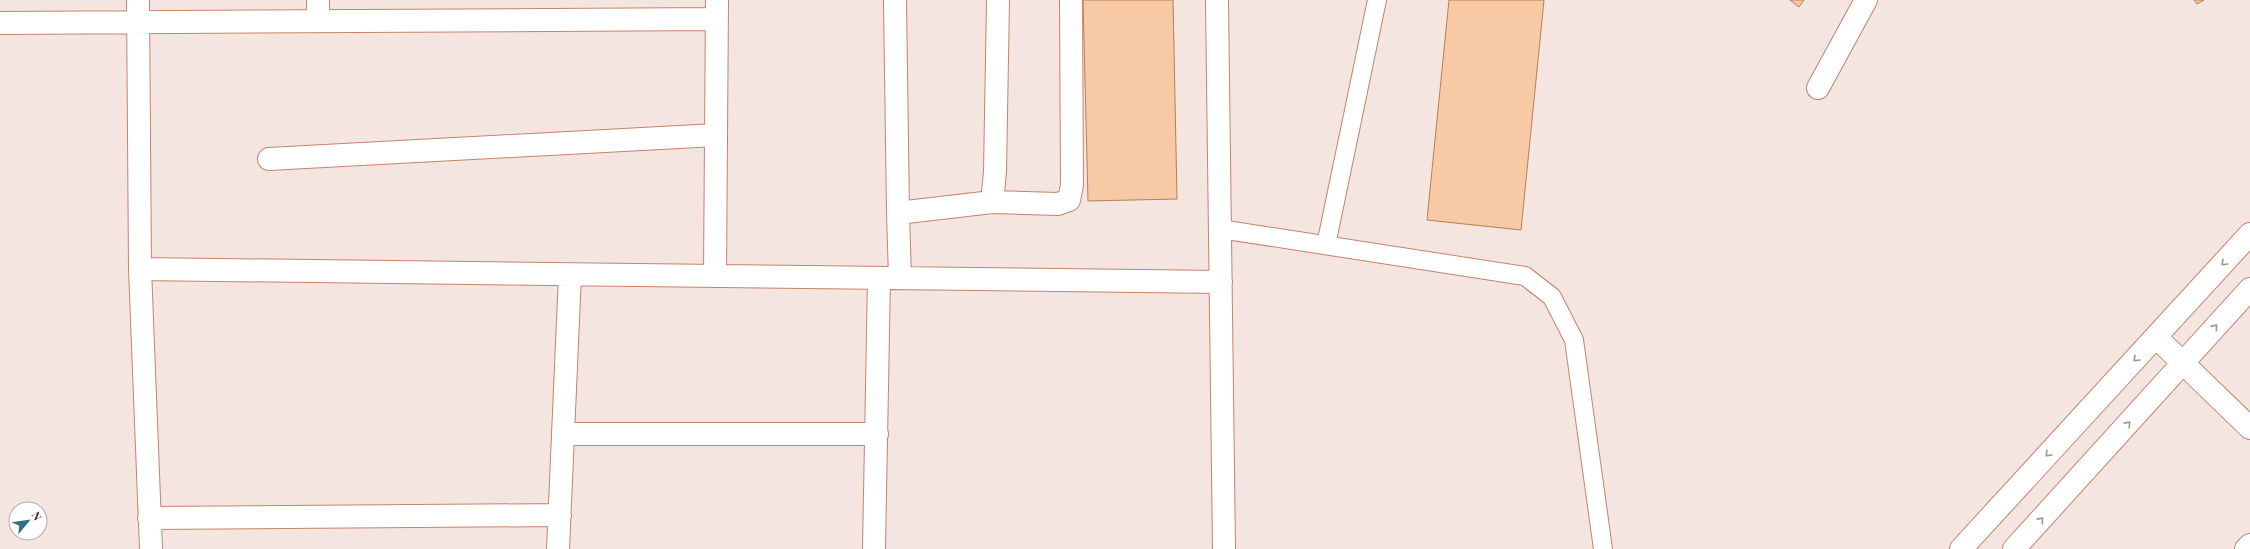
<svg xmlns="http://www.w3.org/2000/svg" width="2250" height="549" viewBox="0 0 2250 549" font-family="'Playfair Display',serif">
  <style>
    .building { fill: #f8c9a5; stroke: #b57f53 }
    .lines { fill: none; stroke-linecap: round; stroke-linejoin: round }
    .service-casing { stroke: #c5836c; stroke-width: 20 }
    .minor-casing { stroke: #c5836c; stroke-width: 24 }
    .secondary-casing { stroke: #c5836c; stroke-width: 24 }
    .service { stroke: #fff; stroke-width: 18 }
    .minor { stroke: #fff; stroke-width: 22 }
    .secondary { stroke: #fff; stroke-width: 22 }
    .oneway { stroke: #a39590 }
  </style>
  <rect width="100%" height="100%" fill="#f4e5e0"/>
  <!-- building -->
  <path class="building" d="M1083,0H1173L1177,199L1088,201Z
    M1449,0H1544L1521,230L1427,220Z
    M1790,0H1804L1799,7Z
    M2194,0H2204L2197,4Z"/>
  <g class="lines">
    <defs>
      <path id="service" d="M1220,229L1525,276L1552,297L1574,340L1603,549
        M1326,245L1377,0"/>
      <path id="minor" d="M138,0L140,269L151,549
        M318,0V20
        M895,0L898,213
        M1217,0L1224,549
        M0,23L717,19
        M1818,88L1866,0
        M269,159L716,135
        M992,202L1058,204L1069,200L1072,185L1071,0
        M140,269L1221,282
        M715,276L717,0
        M900,278L898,213L992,202L995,172L998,0
        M2156,337L2250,428
        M563,434H877
        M149,518L560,515
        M558,549L570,275
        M874,549L879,278
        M2246,549L2250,545"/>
      <path id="secondary" d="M1961,549L2250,234
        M2014,549L2250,289"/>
    </defs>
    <!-- service casing -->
    <use href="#service" class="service-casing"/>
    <!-- minor casing -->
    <use href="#minor" class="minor-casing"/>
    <!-- secondary casing -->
    <use href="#secondary" class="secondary-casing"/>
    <!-- service -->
    <use href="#service" class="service"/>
    <!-- minor -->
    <use href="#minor" class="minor"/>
    <!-- secondary -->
    <use href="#secondary" class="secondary"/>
  </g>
  <!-- one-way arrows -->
  <defs><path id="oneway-chevron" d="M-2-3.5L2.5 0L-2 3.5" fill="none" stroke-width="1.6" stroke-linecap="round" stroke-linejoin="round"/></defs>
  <g class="oneway">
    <use href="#oneway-chevron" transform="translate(2224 263) rotate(133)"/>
    <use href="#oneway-chevron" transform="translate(2215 327) rotate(-48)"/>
    <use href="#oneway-chevron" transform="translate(2136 359) rotate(133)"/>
    <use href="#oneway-chevron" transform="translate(2128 424) rotate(-48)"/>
    <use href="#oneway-chevron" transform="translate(2048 454) rotate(133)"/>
    <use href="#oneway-chevron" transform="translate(2041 520) rotate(-48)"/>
  </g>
  <!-- north arrow -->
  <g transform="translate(28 521) rotate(61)"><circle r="19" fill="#ffffff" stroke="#b5aaa7"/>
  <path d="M0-3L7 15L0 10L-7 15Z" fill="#2e6f82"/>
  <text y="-6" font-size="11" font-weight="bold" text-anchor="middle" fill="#472b22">N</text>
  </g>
</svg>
